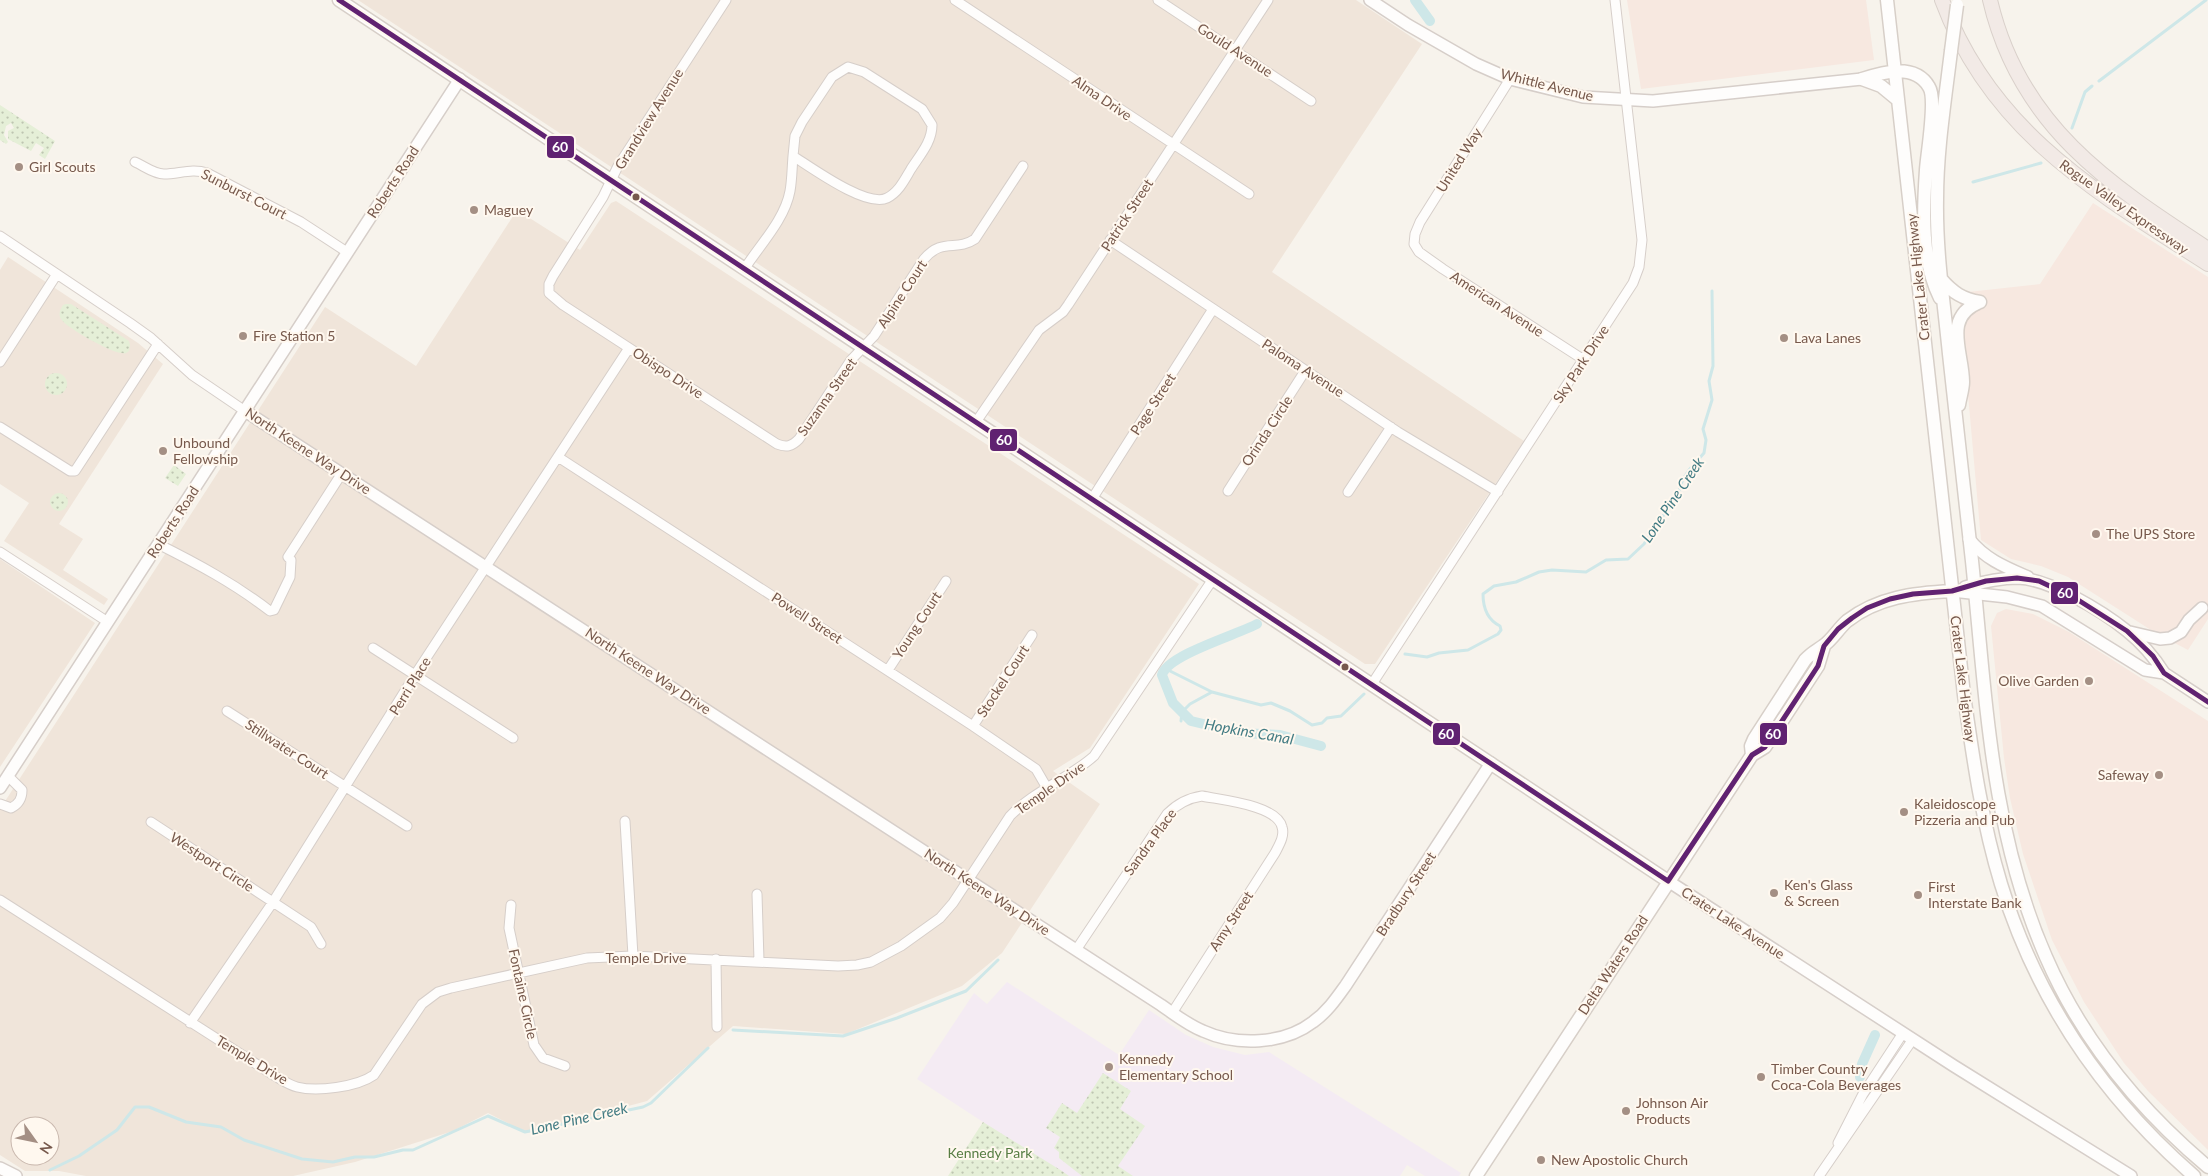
<svg xmlns="http://www.w3.org/2000/svg" width="2208" height="1176" viewBox="0 0 2208 1176" font-family="Lato,sans-serif">
  <style>
    .residential { fill: #f0e5da; fill-rule: evenodd }
    .commercial { fill: #f7e8e0 }
    .education { fill: #f4ebf3 }
    .grass { fill: url(#grass-dots) }
    .lines { fill: none; stroke-linecap: round; stroke-linejoin: round }
    .stream { stroke: #cee7e8; stroke-width: 3 }
    .canal { stroke: #cee7e8; stroke-width: 10 }
    .minor-casing { stroke: #d6cec9; stroke-width: 11 }
    .tertiary-casing { stroke: #d6cec9; stroke-width: 14 }
    .secondary-casing { stroke: #d7cfc8; stroke-width: 15 }
    .trunk-casing { stroke: #d9d0ca; stroke-width: 16 }
    .minor { stroke: #fefdfc; stroke-width: 9 }
    .tertiary { stroke: #fefdfc; stroke-width: 11 }
    .secondary { stroke: #fefdfc; stroke-width: 12 }
    .trunk { stroke: #f2eae6; stroke-width: 14 }
    .secondary-bridge-casing { stroke: #d7cfc8; stroke-width: 15; stroke-linecap: butt }
    .secondary-bridge { stroke: #fefdfc; stroke-width: 12 }
    .bus-1-casing { stroke: #fff8ef; stroke-width: 9 }
    .bus-1 { stroke: #602271; stroke-width: 5 }
    .poi-dot { fill: #a48f84; stroke: #fff8ef; stroke-width: 2 }
    .bus-dot { fill: #77594c; stroke: #fff8ef; stroke-width: 2 }
    .labels { text-anchor: middle; stroke-width: 4; stroke-linejoin: round; paint-order: stroke }
    .street-label { font-size: 14px; fill: #77594c; stroke: #fff8ef }
    .poi-label { font-size: 14px; fill: #77594c; stroke: #fff8ef; text-anchor: start }
    .park-label { font-size: 14px; fill: #577d43; stroke: #fff8ef }
    .water-label { font-size: 15px; font-style: italic; fill: #427b83; stroke: #fff8ef }
    .line-badge { stroke: #fff8ef; stroke-width: 2 }
    .badge-label { font-size: 14px; text-anchor: middle; font-weight: bold; fill: #fff }
  </style>
  <defs>
    <pattern id="grass-dots" width="8" height="8" patternUnits="userSpaceOnUse" patternTransform="scale(1.25)"><rect width="8" height="8" fill="#e5efd7"/><path d="M2 2h.1M6 6h.1" fill="none" stroke="#bec5b1" stroke-width="1.8" stroke-linecap="round"/></pattern>
  </defs>
  <rect width="100%" height="100%" fill="#f7f3ec"/>
  <!-- residential -->
  <path class="residential" d="M358,0H1356L1422,44L1272,272L1524,441L1375,664H1365Z
    M616,201L1199,584L1090,748L1053,771L1100,804L1002,953L962,986L846,1034L733,1026L647,1101L527,1133L488,1113L453,1131L355,1162L293,1176H86L59,1171H25L0,1155V809L325,307L416,366L517,210L580,250L611,203ZM20,1126H50V1156H20Z
    M8,257L138,343L163,364L59,524L83,539L63,570L108,599L104,605L4,541L29,503L0,484V270Z
    M0,559L95,623L0,767Z"/>
  <!-- commercial -->
  <path class="commercial" d="M1627,0H1866L1874,60L1641,89Z
    M2093,203L2208,277V619L2188,650L2154,632L2068,577L2041,566L2011,559L1981,540L1959,293L2040,284Z
    M2006,609L2033,614L2069,632L2208,721V1150L2148,1091L2124,1063L2084,1002L2052,940L2023,854L2010,798L2004,758L1991,626L1997,613Z"/>
  <!-- education -->
  <path class="education" d="M1007,982L1119,1055L1149,1010L1186,1035L1213,1047L1245,1055L1269,1052L1461,1173L1459,1176H1425L1407,1165L1400,1176H1066L917,1079L974,993L987,1004Z"/>
  <!-- grass -->
  <path class="grass" d="M0,105L55,141L45,159L39,155L44,148L36,143L31,151L8,139V131L14,128L11,123L6,126L4,135L8,142L6,144L0,140Z
    M66,304H71L129,341L130,345L129,351C126,353 126,354 122,353C112,353 66,328 61,319C58,314 60,310 63,305Z
    M45 384a11 11 0 1 1 22 0a11 11 0 1 1-22 0Z
    M174,465L186,474L178,486L165,478Z
    M50 502a9 9 0 1 1 18 0a9 9 0 1 1-18 0Z
    M1103,1073L1131,1091L1120,1109L1145,1126L1118,1166L1133,1176H1082L1059,1158V1152L1054,1148L1060,1137L1046,1128L1062,1103L1077,1113Z
    M983,1122L1062,1171L1069,1176H948Z"/>
  <g class="lines">
    <!-- stream -->
    <path class="stream" d="M2099,81L2206,0
      M2072,128L2085,92L2092,86
      M1973,182L2041,163
      M1405,654L1427,657L1439,653L1468,650L1498,634L1501,630L1500,626C1488,620 1483,608 1483,594L1494,586L1516,582L1539,572L1552,570L1586,572L1606,560L1628,559L1644,544L1656,525L1676,499L1683,479L1689,470L1704,453L1706,440L1703,429L1712,400L1709,381L1713,366L1712,291
      M1166,669L1212,692
      M1181,721L1182,712L1190,704L1212,692L1261,705L1271,703L1290,711L1312,725L1322,723L1327,718L1341,716L1364,694
      M733,1030L843,1036L897,1018L966,991L998,960
      M50,1170L79,1156L117,1130L135,1107H149L186,1122L221,1127L244,1140L302,1159L333,1162L355,1157H374L403,1150H413L488,1116L525,1132L643,1107L651,1103L708,1048"/>
    <!-- canal -->
    <path class="canal" d="M1415,0L1430,21
      M1257,624C1239,634 1167,655 1162,675L1173,703L1191,721L1241,733L1280,735L1321,746
      M1860,1077L1862,1064L1875,1035"/>
    <defs>
      <path id="minor" d="M726,0L618,166L603,197L553,276L549,284V293L563,305L777,444C787,448 792,446 799,439L851,360L874,336L924,259C943,237 956,252 975,239L1023,166
        M955,0L1249,194
        M1158,0L1311,101
        M848,67L864,72L922,109L932,125C932,142 920,155 911,169C905,179 899,192 887,198C867,208 812,168 793,156L795,136L802,122L832,77Z
        M1510,79L1420,222L1415,234L1414,244L1419,252L1443,269L1584,360
        M135,162C144,166 154,174 164,174C179,174 192,168 207,173L301,222L347,252
        M0,236L130,323L151,338L192,375L245,411
        M1110,240L1398,432L1498,492
        M745,268C760,245 785,219 790,191C792,180 792,168 793,156
        M0,362L57,274
        M976,422L1039,330L1063,312L1068,305L1268,0
        M0,427L70,471H75L158,344
        M558,457L973,726L1036,769L1047,788
        M1228,491L1305,371
        M1348,492L1391,427
        M1092,499L1213,309
        M158,544C198,564 235,584 270,611L274,610L290,577L291,560L288,557L342,473
        M0,552L108,622
        M373,648L513,738
        M888,670L946,581
        M1372,684L1633,283L1639,267L1642,240L1615,0
        M227,711L407,826
        M973,726L1032,635
        M0,804L11,808C19,804 22,799 22,790L8,776
        M625,821L633,956
        M151,822L311,927L321,944
        M757,894L759,961
        M0,900L275,1076C282,1080 289,1085 297,1087C317,1092 357,1087 374,1075L422,1004L438,992L451,988L587,958L633,956L838,966L857,965L871,962L901,946L940,918L953,903L1010,816C1034,791 1068,779 1094,756L1213,579
        M511,905L509,928L534,1045L543,1058L565,1066
        M1076,950L1167,814C1177,804 1188,798 1202,796C1221,800 1277,805 1282,827C1285,836 1279,845 1275,853L1172,1013
        M716,959L717,1027
        M190,1023L273,902L415,675L629,348
        M1838,1143L1863,1094L1903,1033
        M1819,1176L1913,1039"/>
      <path id="tertiary" d="M1370,0L1408,25L1476,64L1510,79L1583,97L1653,101L1862,79
        M245,411L1161,1005C1174,1014 1188,1025 1203,1031C1236,1046 1283,1045 1313,1022C1327,1012 1336,999 1346,985L1491,763
        M1969,539C1985,559 2005,567 2028,577
        M1965,587C1982,582 2000,578 2018,578C2050,579 2102,611 2127,631C2142,643 2154,657 2164,673
        M1952,591L2007,597L2042,606L2145,670L2164,673L2208,702
        M2130,632L2160,639L2170,638L2181,632L2189,620L2202,608
        M0,788L460,79
        M1668,881L1954,1066L2131,1176
        M0,1168L16,1176"/>
      <path id="secondary" d="M339,0L1668,881
        M1887,0L1964,695C1973,758 1982,822 2001,884C2037,1001 2102,1096 2194,1176
        M1951,51C1945,101 1937,150 1937,199C1936,251 1944,303 1949,354C1957,423 1964,492 1972,561C1986,696 1990,830 2046,957C2082,1040 2139,1109 2208,1167
        M1862,79C1883,72 1915,63 1929,87C1937,99 1927,153 1926,170C1923,212 1921,260 1940,298
        M1862,79L1881,86L1898,100
        M1941,279C1953,293 1963,299 1980,302
        M1959,405C1960,398 1963,389 1963,382C1963,352 1942,317 1980,302
        M1752,755L1751,746L1754,739L1805,660C1811,653 1816,651 1823,646C1832,640 1838,629 1847,621C1878,597 1914,593 1952,591
        M1476,1176L1752,755L1765,747L1818,666L1824,646"/>
      <path id="trunk" d="M1942,0C1991,132 2096,192 2208,264
        M1990,0C2019,125 2108,184 2208,249"/>
    </defs>
    <!-- minor casing -->
    <use href="#minor" class="minor-casing"/>
    <!-- tertiary casing -->
    <use href="#tertiary" class="tertiary-casing"/>
    <!-- secondary casing -->
    <use href="#secondary" class="secondary-casing"/>
    <!-- trunk casing -->
    <use href="#trunk" class="trunk-casing"/>
    <!-- minor -->
    <use href="#minor" class="minor"/>
    <!-- tertiary -->
    <use href="#tertiary" class="tertiary"/>
    <!-- secondary -->
    <use href="#secondary" class="secondary"/>
    <!-- trunk -->
    <use href="#trunk" class="trunk"/>
    <defs>
      <path id="secondary-bridge" d="M1951,51L1957,5"/>
    </defs>
    <!-- secondary-bridge casing -->
    <use href="#secondary-bridge" class="secondary-bridge-casing"/>
    <!-- secondary-bridge -->
    <use href="#secondary-bridge" class="secondary-bridge"/>
    <defs>
      <path id="bus-1" d="M339,0L1668,881
        M1668,881L1752,755L1765,747L1818,666L1824,646L1838,629L1852,618L1867,608L1890,599L1913,594L1952,591L1986,581L2017,578L2039,581L2075,598L2127,631L2153,656L2164,673L2208,702"/>
    </defs>
    <!-- bus-1 casing -->
    <use href="#bus-1" class="bus-1-casing"/>
    <!-- bus-1 -->
    <use href="#bus-1" class="bus-1"/>
  </g>
  <!-- markers -->
  <g class="poi-dot">
    <circle cx="19" cy="167" r="5"/>
    <circle cx="474" cy="210" r="5"/>
    <circle cx="243" cy="336" r="5"/>
    <circle cx="1784" cy="338" r="5"/>
    <circle cx="163" cy="451" r="5"/>
    <circle cx="2096" cy="534" r="5"/>
    <circle cx="2089" cy="681" r="5"/>
    <circle cx="2159" cy="775" r="5"/>
    <circle cx="1904" cy="812" r="5"/>
    <circle cx="1774" cy="893" r="5"/>
    <circle cx="1918" cy="895" r="5"/>
    <circle cx="1109" cy="1067" r="5"/>
    <circle cx="1761" cy="1077" r="5"/>
    <circle cx="1626" cy="1111" r="5"/>
    <circle cx="1541" cy="1160" r="5"/>
  </g>
  <g class="bus-dot">
    <circle cx="636" cy="197" r="4.5"/>
    <circle cx="1345" cy="667" r="4.5"/>
  </g>
  <g class="labels">
    <!-- street labels -->
    <g class="street-label">
      <text transform="translate(1235 50) rotate(33)" y="5">Gould Avenue</text>
      <text transform="translate(1547 85) rotate(14)" y="5">Whittle Avenue</text>
      <text transform="translate(1102 98) rotate(34)" y="5">Alma Drive</text>
      <text transform="translate(649 119) rotate(-58)" y="5">Grandview Avenue</text>
      <text transform="translate(1459 160) rotate(-58)" y="5">United Way</text>
      <text transform="translate(393 182) rotate(-57)" y="5">Roberts Road</text>
      <text transform="translate(244 194) rotate(27)" y="5">Sunburst Court</text>
      <text transform="translate(2124 207) rotate(35)" y="5">Rogue Valley Expressway</text>
      <text transform="translate(1127 215) rotate(-57)" y="5">Patrick Street</text>
      <text transform="translate(1918 277) rotate(-96)" y="5">Crater Lake Highway</text>
      <text transform="translate(902 294) rotate(-57)" y="5">Alpine Court</text>
      <text transform="translate(1497 304) rotate(33)" y="5">American Avenue</text>
      <text transform="translate(1581 364) rotate(-57)" y="5">Sky Park Drive</text>
      <text transform="translate(1303 368) rotate(33)" y="5">Paloma Avenue</text>
      <text transform="translate(668 373) rotate(33)" y="5">Obispo Drive</text>
      <text transform="translate(827 397) rotate(-55)" y="5">Suzanna Street</text>
      <text transform="translate(1153 404) rotate(-57)" y="5">Page Street</text>
      <text transform="translate(1267 431) rotate(-57)" y="5">Orinda Circle</text>
      <text transform="translate(308 451) rotate(33)" y="5">North Keene Way Drive</text>
      <text transform="translate(173 522) rotate(-57)" y="5">Roberts Road</text>
      <text transform="translate(807 618) rotate(33)" y="5">Powell Street</text>
      <text transform="translate(917 625) rotate(-57)" y="5">Young Court</text>
      <text transform="translate(648 671) rotate(33)" y="5">North Keene Way Drive</text>
      <text transform="translate(1963 679) rotate(83)" y="5">Crater Lake Highway</text>
      <text transform="translate(1003 681) rotate(-57)" y="5">Stockel Court</text>
      <text transform="translate(410 686) rotate(-58)" y="5">Perri Place</text>
      <text transform="translate(287 749) rotate(33)" y="5">Stillwater Court</text>
      <text transform="translate(1050 788) rotate(-35)" y="5">Temple Drive</text>
      <text transform="translate(1150 842) rotate(-54)" y="5">Sandra Place</text>
      <text transform="translate(212 862) rotate(33)" y="5">Westport Circle</text>
      <text transform="translate(987 892) rotate(33)" y="5">North Keene Way Drive</text>
      <text transform="translate(1406 894) rotate(-57)" y="5">Bradbury Street</text>
      <text transform="translate(1231 921) rotate(-57)" y="5">Amy Street</text>
      <text transform="translate(1733 923) rotate(33)" y="5">Crater Lake Avenue</text>
      <text x="646" y="963">Temple Drive</text>
      <text transform="translate(1613 965) rotate(-57)" y="5">Delta Waters Road</text>
      <text transform="translate(523 994) rotate(78)" y="5">Fontaine Circle</text>
      <text transform="translate(252 1060) rotate(31)" y="5">Temple Drive</text>
    </g>
    <!-- poi labels -->
    <g class="poi-label">
      <text x="29" y="172">Girl Scouts</text>
      <text x="484" y="215">Maguey</text>
      <text x="253" y="341">Fire Station 5</text>
      <text x="1794" y="343">Lava Lanes</text>
      <text x="173" y="448">Unbound<tspan x="173" dy="16">Fellowship</tspan></text>
      <text x="2106" y="539">The UPS Store</text>
      <text x="2079" y="686" text-anchor="end">Olive Garden</text>
      <text x="2149" y="780" text-anchor="end">Safeway</text>
      <text x="1914" y="809">Kaleidoscope<tspan x="1914" dy="16">Pizzeria and Pub</tspan></text>
      <text x="1784" y="890">Ken's Glass<tspan x="1784" dy="16">&amp; Screen</tspan></text>
      <text x="1928" y="892">First<tspan x="1928" dy="16">Interstate Bank</tspan></text>
      <text x="1119" y="1064">Kennedy<tspan x="1119" dy="16">Elementary School</tspan></text>
      <text x="1771" y="1074">Timber Country<tspan x="1771" dy="16">Coca-Cola Beverages</tspan></text>
      <text x="1636" y="1108">Johnson Air<tspan x="1636" dy="16">Products</tspan></text>
      <text x="1551" y="1165">New Apostolic Church</text>
    </g>
    <!-- park labels -->
    <g class="park-label">
      <text x="990" y="1158">Kennedy Park</text>
    </g>
    <!-- water labels -->
    <g class="water-label">
      <text transform="translate(1673 500) rotate(-56)" y="5">Lone Pine Creek</text>
      <text transform="translate(1249 732) rotate(10)" y="5">Hopkins Canal</text>
      <text transform="translate(579 1119) rotate(-13)" y="5">Lone Pine Creek</text>
    </g>
  </g>
  <g class="line-badge">
    <rect x="546" y="135" width="29" height="24" rx="5" fill="#602271"/>
    <rect x="989" y="428" width="29" height="24" rx="5" fill="#602271"/>
    <rect x="2050" y="581" width="29" height="24" rx="5" fill="#602271"/>
    <rect x="1759" y="722" width="29" height="24" rx="5" fill="#602271"/>
    <rect x="1432" y="722" width="29" height="24" rx="5" fill="#602271"/>
  </g>
  <g class="badge-label">
    <text x="560" y="152">60</text>
    <text x="1004" y="445">60</text>
    <text x="2065" y="598">60</text>
    <text x="1773" y="739">60</text>
    <text x="1446" y="739">60</text>
  </g>
  <!-- north arrow -->
  <g transform="translate(35 1141) rotate(123)"><circle r="24" fill="#fff8ef" stroke="#c9b8ae"/>
  <path d="M0-4L9 19L0 12L-9 19Z" fill="#a48f84"/>
  <text y="-8" font-size="14" font-weight="bold" text-anchor="middle" fill="#77594c">N</text>
  </g>
</svg>
